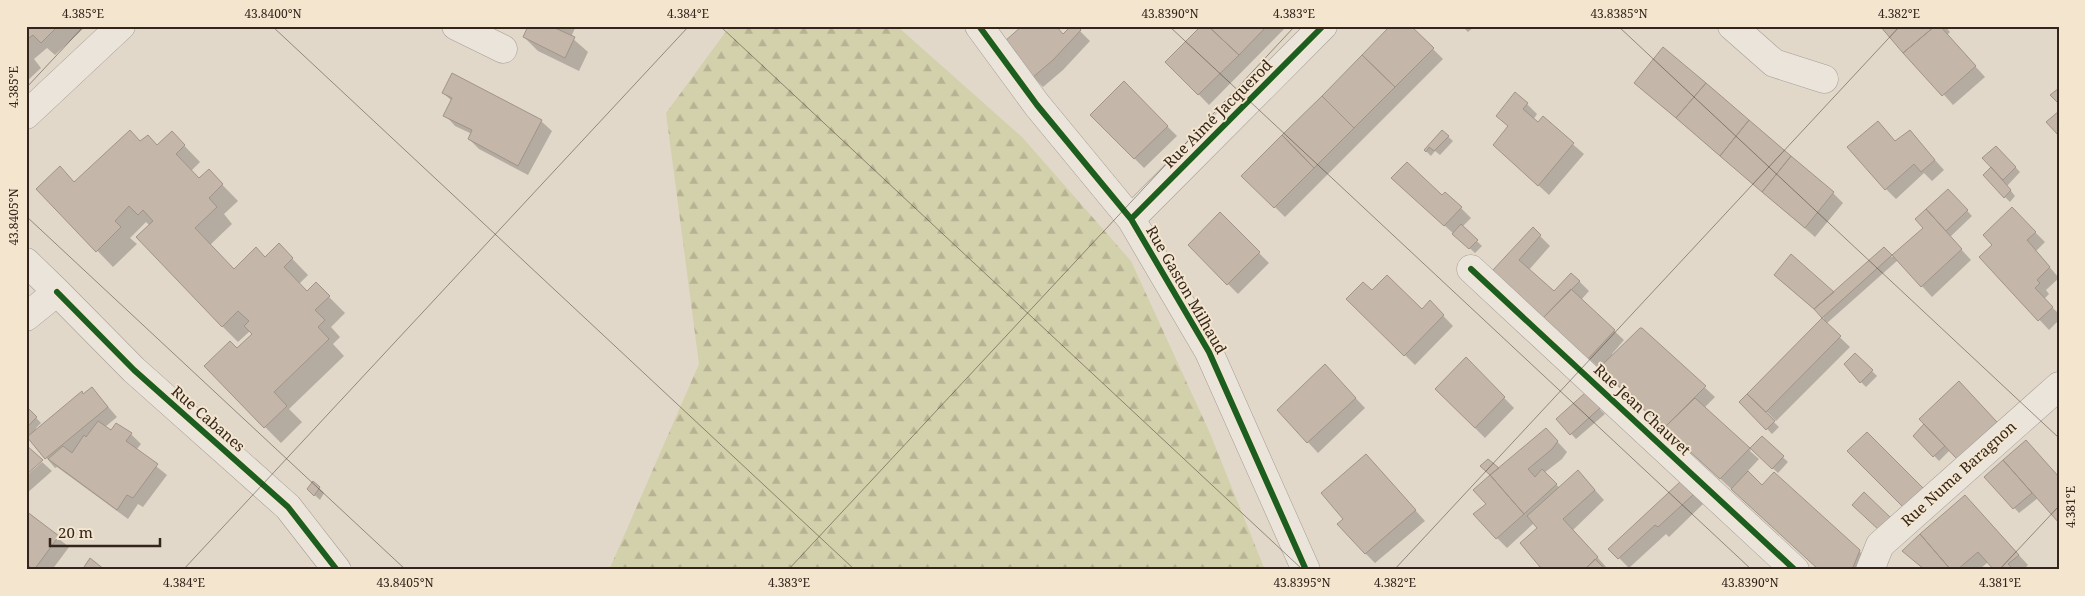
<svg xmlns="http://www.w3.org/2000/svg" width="2085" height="596" viewBox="0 0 2085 596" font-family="'Noto Serif',serif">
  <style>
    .forest { fill: url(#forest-firs) }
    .shadow { fill: #0003 }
    .building { fill: #c5b6aa; stroke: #a19389 }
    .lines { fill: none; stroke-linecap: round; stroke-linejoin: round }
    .minor-casing { stroke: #a69d93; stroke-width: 29 }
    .minor { stroke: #eae4db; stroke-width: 28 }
    .cycleway-casing { stroke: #f3e5ce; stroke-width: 9 }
    .cycleway { stroke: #1b5e20; stroke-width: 6 }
    .ticks { fill: none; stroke: #33251c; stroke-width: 1; stroke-opacity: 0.45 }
    .labels { text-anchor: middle; stroke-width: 4; stroke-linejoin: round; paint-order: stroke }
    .street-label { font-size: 15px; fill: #33251c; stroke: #f3e5ce }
    .neatline { fill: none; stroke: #33251c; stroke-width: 2 }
    .ticks-label { font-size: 12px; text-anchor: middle; fill: #33251c }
  </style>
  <defs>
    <pattern id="forest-firs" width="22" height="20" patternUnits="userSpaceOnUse" patternTransform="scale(1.25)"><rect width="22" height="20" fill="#d3d0ac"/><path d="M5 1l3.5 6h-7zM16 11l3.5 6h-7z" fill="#b6b293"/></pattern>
  </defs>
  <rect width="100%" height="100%" fill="#e1d8c9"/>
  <!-- forest -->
  <path class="forest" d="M730,26H897L1022,137L1131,261L1209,431L1265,570H609L699,364L666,113Z"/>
  <!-- shadow -->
  <path class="shadow" d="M26,26H86L55,55L47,48L34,59L41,68L26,82Z
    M530,26H576L571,37L588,52L579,71L538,51L524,37Z
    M1075,26L1090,41L1063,70L1043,87L1033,77L1063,35Z
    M1203,26H1287L1209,105L1167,62Z
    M1410,26L1443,59L1285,217L1243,176Z
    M1462,26H1475L1468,32Z
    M1883,26H1945L1950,32L1947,35L1985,77L1953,105Z
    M453,75L541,121L552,131L528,175L479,149L469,139L472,134L455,126L445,115L452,101L443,93Z
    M1124,83L1177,136L1144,168L1091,115Z
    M1635,83L1833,193L1843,203L1815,237Z
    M1527,104L1537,114L1533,120L1538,124L1543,118L1584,154L1549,195L1505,155L1509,127L1497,116Z
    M1442,131L1453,141L1440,155L1435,151L1431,156L1425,150Z
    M1909,131L1944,170L1932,181L1924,173L1896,199L1886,189L1896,142Z
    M172,133L200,162L191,171L199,179L209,171L238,201L224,214L232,224L210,245L234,270L265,258L279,245L308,275L299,284L308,293L316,284L345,313L331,327L340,337L333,344L344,356L289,409L302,422L281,443L265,427L237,350L254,334L250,331L238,342L222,326L150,226L146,222L130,238L137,244L113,267L38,189L75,183L141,143L157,146Z
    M1996,147L2020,172L2007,186L2015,196L2010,202L2005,197L1993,167Z
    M1403,188L1442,197L1461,208L1471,218L1462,227L1482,246L1475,253Z
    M1948,190L1972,216L1950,237L1971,260L1932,297L1898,260L1826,324L1850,347L1776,421L1759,404L1757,406L1779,427L1772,434L1741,402L1824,318L1780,280L1834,294L1884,248L1892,257L1925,228L1916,219Z
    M2012,209L2045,242L2036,251L2059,278L2046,290L2049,294L2044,299L2059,314V320L2049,330L1981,257L1993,245Z
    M1220,214L1269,263L1238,294L1189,245Z
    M1533,229L1550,246L1528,271L1554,293L1579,281L1589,291L1581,300L1624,340L1612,354L1613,356L1642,329L1715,397L1704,408L1750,450L1762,437L1788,462L1778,473L1752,449L1750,451L1759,459L1747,472L1762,486L1859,551L1869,561L1866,570H1820L1504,281Z
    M1372,292L1422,311L1430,302L1453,326L1415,365L1348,299Z
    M1855,354L1877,376L1866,387L1861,382Z
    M1466,359L1514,408L1485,438L1436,389Z
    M1335,376L1365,408L1318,453L1278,410Z
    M92,388L117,417L105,427L111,432L131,434L141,444L136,450L167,475L143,507L138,504L128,519L57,467L55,468L28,436L26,438V407L41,423L36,428L37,430Z
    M1969,392L2006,433L1950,450L1939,461L1915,436Z
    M1585,395L1605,414L1576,439L1557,419Z
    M1555,439L1567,452L1562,459L1544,473L1560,488L1578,471L1604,500L1573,530L1607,568L1605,570H1545L1541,566L1539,528L1534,523L1507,548L1497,538L1488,504L1498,470Z
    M2026,442L2038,498L2019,513L1986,477Z
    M42,462L52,471L26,494V476Z
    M1376,466L1425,521L1375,563L1365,553L1345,519Z
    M313,482L324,493L320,500L308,489Z
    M1693,494L1703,504L1669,537L1666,534L1629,568L1610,549Z
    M1974,506L2028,565L2023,570H1995L1988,562L1979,570H1925L1904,551Z
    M26,509L29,512L28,514L69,547L52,570H32L26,565Z"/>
  <!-- building -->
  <path class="building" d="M26,26H58L41,43L33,35L26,40Z
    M528,26H556L555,28L575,37L565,58L523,37Z
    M1022,26H1056L1063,34L1071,26H1077L1081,30L1053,60L1032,78L1005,41Z
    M1201,26H1208L1239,55L1198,95L1165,62Z
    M1208,26H1267L1239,55Z
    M1390,26H1411L1434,48L1395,87L1362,55Z
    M1880,26H1935L1903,53Z
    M1935,26H1940L1976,66L1942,96L1903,53Z
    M1663,47L1706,83L1676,118L1634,83Z
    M1362,55L1395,87L1354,128L1322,96Z
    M452,73L542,120L518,166L468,139L472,130L443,116L452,98L442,93Z
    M1124,81L1168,126L1134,159L1090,115Z
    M1706,83L1749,120L1720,156L1676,118Z
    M2059,88V104L2050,95Z
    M1515,92L1528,103L1523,109L1538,122L1543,116L1574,143L1538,186L1493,145L1508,126L1496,116Z
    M1322,96L1354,128L1314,168L1282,135Z
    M2059,111V136L2046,122Z
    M1749,120L1791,156L1762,192L1720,156Z
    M1878,121L1895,141L1910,130L1935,160L1921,172L1914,164L1885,190L1847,147Z
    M130,130L140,141L148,135L157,145L172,131L185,145L176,154L199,178L209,169L223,184L209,198L217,207L195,228L234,269L256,247L265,257L279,243L293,258L284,267L307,291L316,282L330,296L315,310L325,320L318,327L329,339L274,392L287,406L264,428L204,366L230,341L237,348L252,334L244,326L249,321L238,311L222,327L136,237L153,221L143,210L138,215L129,206L115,221L121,227L96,252L36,189L60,166L74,182Z
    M1442,130L1449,136L1434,151L1429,147L1426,152L1424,150Z
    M1282,135L1314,168L1274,208L1241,176Z
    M1996,146L2016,167L2003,180L1982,158Z
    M1791,156L1834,192L1805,228L1762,192Z
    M1407,162L1442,195L1445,192L1462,207L1444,226L1391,178Z
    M1991,167L2011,190L2004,198L1983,175Z
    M1948,189L1968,210L1946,231L1926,209Z
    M2012,207L2036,232L2027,240L2050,267L2037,280L2040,283L2035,288L2053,307L2038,321L1979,257L1992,245L1983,235Z
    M1926,209L1962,249L1921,287L1892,255L1923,228L1915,219Z
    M1220,212L1260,252L1227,285L1188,245Z
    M1461,224L1478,240L1469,249L1452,234Z
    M1533,227L1541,235L1519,260L1554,291L1571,273L1580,281L1543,318L1492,271Z
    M1884,247L1892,255L1822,318L1814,309Z
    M1791,254L1834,292L1814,309L1774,275Z
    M1387,275L1422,309L1430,300L1444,315L1404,356L1346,299L1363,282L1372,290Z
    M1571,289L1615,330L1588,359L1543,318Z
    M1822,318L1841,336L1766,412L1747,394Z
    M1640,328H1642L1706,386L1664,428L1599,368Z
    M1855,353L1873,370L1860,383L1844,364Z
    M1466,357L1505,397L1475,428L1435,389Z
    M1325,364L1356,398L1307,443L1277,410Z
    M1959,381L1997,422L1957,459L1919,419Z
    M92,387L108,407L45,459L27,437L82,391L83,394Z
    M1585,393L1600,408L1570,435L1556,419Z
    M1747,394L1775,421L1766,430L1739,402Z
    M1695,398L1750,448L1720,479L1664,428Z
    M26,406L37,417L26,428Z
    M98,421L111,430L116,423L132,433L126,441L158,464L133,498L127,495L117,510L48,459L63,446L72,453L84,435L86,437Z
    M1924,424L1945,446L1933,457L1913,436Z
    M1546,428L1558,441L1552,449L1528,469L1535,477L1542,469L1557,484L1524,514L1490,475Z
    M1867,432L1924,489L1904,508L1847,451Z
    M1762,436L1784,456L1772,469L1750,448Z
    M2026,440L2059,477V523L2003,460Z
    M26,445L43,460L26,475Z
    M1366,454L1416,510L1365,554L1337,524L1343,519L1321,493Z
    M1488,459L1499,468L1490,475L1480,466Z
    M2003,460L2032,493L2013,509L1984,477Z
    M1578,470L1595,490L1563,519L1598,557L1584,570H1547L1540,567L1520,543L1537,528L1527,516Z
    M1748,471L1762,485L1774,472L1860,550L1852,570H1819L1731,489Z
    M1490,475L1524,514L1496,539L1473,514L1486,504L1473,490Z
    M313,481L320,487L314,496L307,489Z
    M1681,481L1694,494L1658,527L1655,525L1618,559L1608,549Z
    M1864,492L1892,519L1880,531L1852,505Z
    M1965,495L2019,555L2008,564L2014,570H1994L1978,552L1957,570H1951L1920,534Z
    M26,511L59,536L34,570L26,564Z
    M1920,534L1951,570H1925L1902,551Z
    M90,558L105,570H82Z
    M1595,559L1606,570H1584Z"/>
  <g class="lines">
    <defs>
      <path id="minor" d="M456,26L503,49
        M979,26L1037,105L1131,219L1209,352L1306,570
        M1732,26L1774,63L1824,79
        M26,115L121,26
        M1131,219L1323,26
        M26,262L57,292L26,317
        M1471,269L1795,570
        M57,292L134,370L288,507L337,570
        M1870,570L1880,545L2059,386"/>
    </defs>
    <!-- minor casing -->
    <use href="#minor" class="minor-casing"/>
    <!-- minor -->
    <use href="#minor" class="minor"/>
    <defs>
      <path id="cycleway" d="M979,26L1037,105L1131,219L1209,352L1306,570
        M1131,219L1323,26
        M1471,269L1795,570
        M57,292L134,370L288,507L337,570"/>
    </defs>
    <!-- cycleway casing -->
    <use href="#cycleway" class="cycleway-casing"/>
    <!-- cycleway -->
    <use href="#cycleway" class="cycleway"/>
  </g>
  <!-- ticks -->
  <path class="ticks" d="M272,26L855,570M720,26L1303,570M1169,26L1752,570M1618,26L2059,438M26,88L84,26M26,216L406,570M183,570L689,26M788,570L1295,26M1394,570L1900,26M1999,570L2059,506"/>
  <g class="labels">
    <!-- street labels -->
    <g class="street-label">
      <text transform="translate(1218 114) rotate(-45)" y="5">Rue Aimé Jacquerod</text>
      <text transform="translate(1186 290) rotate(60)" y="5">Rue Gaston Milhaud</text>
      <text transform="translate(1642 410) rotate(43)" y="5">Rue Jean Chauvet</text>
      <text transform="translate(208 419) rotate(41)" y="5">Rue Cabanes</text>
      <text transform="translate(1959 474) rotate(-42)" y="5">Rue Numa Baragnon</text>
    </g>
  </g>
  <!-- border -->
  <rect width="2085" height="596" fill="none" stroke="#f3e5ce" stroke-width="55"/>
  <!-- scale -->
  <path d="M50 538v8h110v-8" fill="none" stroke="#33251c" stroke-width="2.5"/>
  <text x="58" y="538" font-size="15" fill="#33251c" stroke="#f3e5ce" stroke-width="4" paint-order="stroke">20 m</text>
  <rect x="28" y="28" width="2030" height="540" class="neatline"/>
  <g class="ticks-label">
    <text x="83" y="18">4.385°E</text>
    <text x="273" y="18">43.8400°N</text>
    <text x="688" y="18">4.384°E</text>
    <text x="1170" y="18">43.8390°N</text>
    <text x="1294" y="18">4.383°E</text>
    <text x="1619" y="18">43.8385°N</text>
    <text x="1899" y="18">4.382°E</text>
    <text transform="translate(14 87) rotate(-90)" y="4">4.385°E</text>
    <text transform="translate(14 217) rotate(-90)" y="4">43.8405°N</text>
    <text transform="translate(2071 507) rotate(-90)" y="4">4.381°E</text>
    <text x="184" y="587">4.384°E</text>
    <text x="405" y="587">43.8405°N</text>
    <text x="789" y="587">4.383°E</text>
    <text x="1302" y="587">43.8395°N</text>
    <text x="1395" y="587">4.382°E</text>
    <text x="1750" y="587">43.8390°N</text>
    <text x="2000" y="587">4.381°E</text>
  </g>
</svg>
